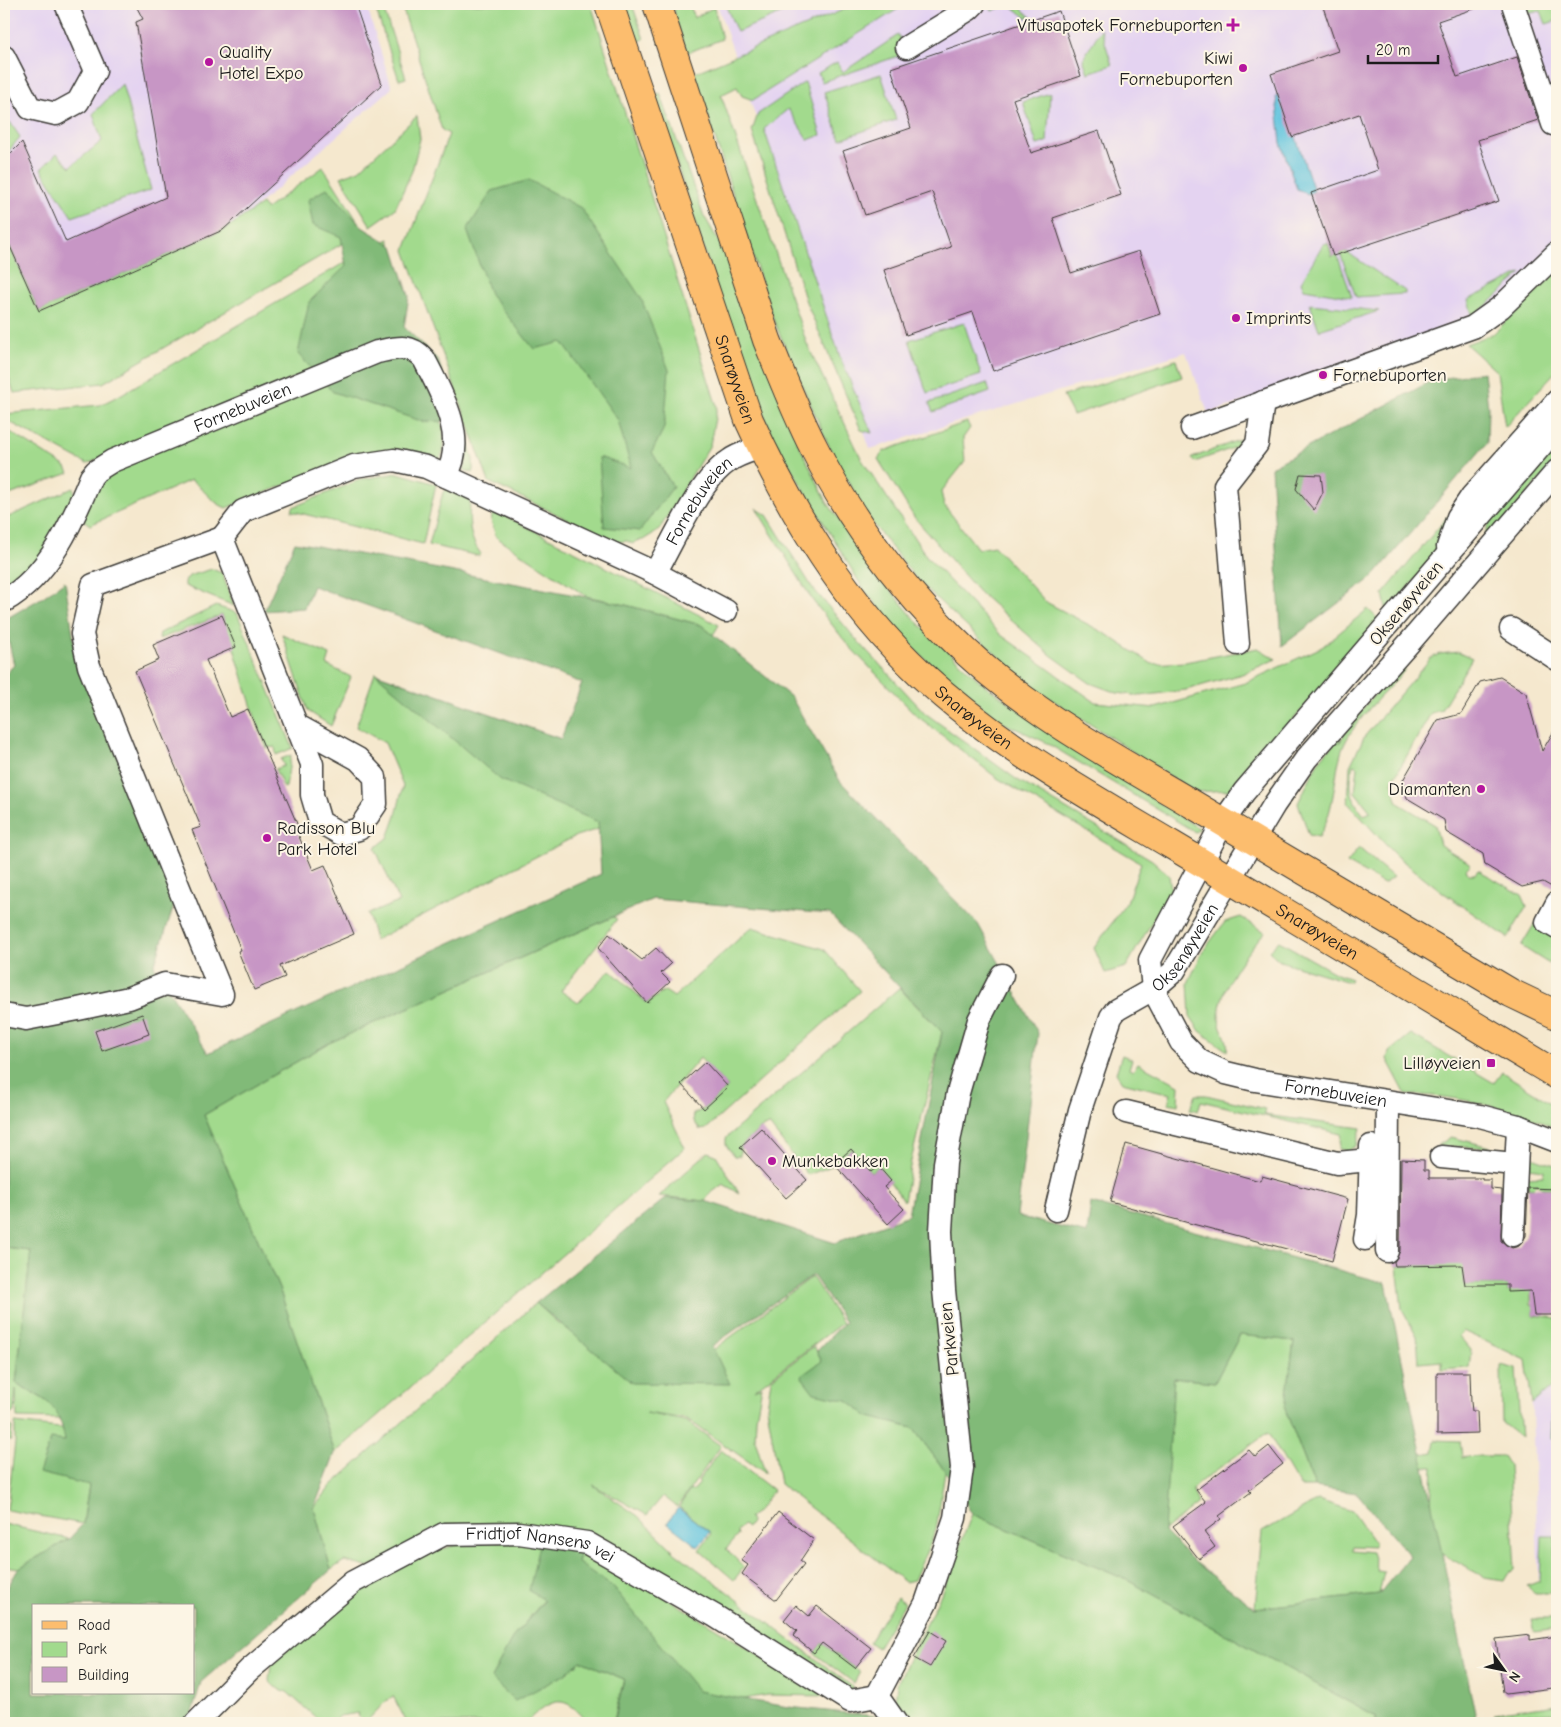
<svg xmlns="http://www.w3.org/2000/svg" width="1561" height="1727" viewBox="0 0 1561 1727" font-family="'Comic Neue',sans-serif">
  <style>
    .built { fill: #e4d3f1 }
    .green { fill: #a2da8d; stroke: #5f7b54; fill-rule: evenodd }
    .forest { fill: #81ba78; stroke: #4e6b4a; fill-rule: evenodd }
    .water { fill: #61c4df; stroke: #3e707e }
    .building { fill: #c796c5 }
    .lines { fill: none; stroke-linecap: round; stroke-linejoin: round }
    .minor-casing { stroke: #3d3b37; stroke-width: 25 }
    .major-casing { stroke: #3d3b37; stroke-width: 30 }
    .minor { stroke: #fff; stroke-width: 22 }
    .major { stroke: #fcbd6e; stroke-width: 28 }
    .poi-dot { fill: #b5179e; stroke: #fcf5e5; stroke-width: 2 }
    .labels { text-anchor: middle; stroke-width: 4; stroke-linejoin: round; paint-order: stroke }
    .poi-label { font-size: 18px; fill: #1c1c1c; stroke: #fcf5e5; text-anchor: start }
    .street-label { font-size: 18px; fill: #1c1c1c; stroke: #fcf5e5 }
  </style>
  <rect width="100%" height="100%" fill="#fcf5e5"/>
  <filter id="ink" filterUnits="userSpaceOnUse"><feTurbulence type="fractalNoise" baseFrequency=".02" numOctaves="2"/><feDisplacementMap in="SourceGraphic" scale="10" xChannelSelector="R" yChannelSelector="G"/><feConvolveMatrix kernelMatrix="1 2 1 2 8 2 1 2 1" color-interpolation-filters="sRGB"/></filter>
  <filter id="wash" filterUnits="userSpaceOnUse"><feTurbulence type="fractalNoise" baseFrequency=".0096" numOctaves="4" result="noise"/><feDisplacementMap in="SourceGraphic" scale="20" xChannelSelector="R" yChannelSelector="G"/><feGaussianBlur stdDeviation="1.12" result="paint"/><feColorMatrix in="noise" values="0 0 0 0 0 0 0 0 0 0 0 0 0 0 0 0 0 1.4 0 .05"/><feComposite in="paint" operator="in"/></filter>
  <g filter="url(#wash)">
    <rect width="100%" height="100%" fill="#f5e8ce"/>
    <!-- built -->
    <path class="built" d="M4,4H366L392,88L93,349L4,360Z
      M717,4H1557V249L1489,325L1208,413L1186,352L870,449Z
      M1530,1360L1557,1367V1587L1539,1585Z"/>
    <!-- green -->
    <path class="green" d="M374,4H382L406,78L399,80Z
      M401,4H591L717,407L710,445L659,530L643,540L636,541L633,544L627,541L615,542L489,482L405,250L449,134L442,130Z
      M623,4H632L644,39L635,43Z
      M674,4H690L694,18L714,7L722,39L687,53L675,19Z
      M725,4H804L737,32Z
      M857,4H906L753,100L742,96L737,87L721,95L807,344L862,460L927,557L1001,635L1095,702L1155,708L1245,683L1322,647L1368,609L1381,622L1230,790L1195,792L1028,684L918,581L870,520L828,444L774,321L694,73Z
      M995,4H1016L1031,17L1027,18L1009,4L992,11L990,6Z
      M1531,4H1553L1557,12V25L1556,21L1546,24L1541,11L1526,14L1523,7Z
      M1101,29L1112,65L1088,73L1083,59Z
      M898,35L910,52L822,82L818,73L837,62L843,72Z
      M881,74L896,120L840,139L824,92Z
      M805,82L821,135L808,140L788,109L764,129L840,357L872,433L861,430L806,302L752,131L758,114Z
      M122,84L151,190L72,217L41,169L57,153L70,167L102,141L93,114Z
      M660,93L703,214L731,263L788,422L827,502L869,564L918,623L983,684L1067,743L1200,829L1195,832L1045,742L997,720L917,652L864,590L773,438L724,313L655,95Z
      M1050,93L1047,142L1037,145L1023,102Z
      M417,116L420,139L412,171L395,209L371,226L341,177L359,170Z
      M10,122L20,137L4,157V127Z
      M323,167L364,231L103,383L14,393L4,363V233L39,311L225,229L262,204L266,209Z
      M389,239L408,300L379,343L87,464L4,419V414L100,405L120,395L371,247Z
      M1328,243L1332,256L1337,254L1352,297L1304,289L1301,282L1323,244Z
      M1345,251L1405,291V294L1356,297L1340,253Z
      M1557,271V370L1505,427L1497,372L1466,344L1493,334Z
      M1522,273L1473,318L1468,300Z
      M1310,304L1379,311L1319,330Z
      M964,323L981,375L927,393L909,340Z
      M384,355L427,377C433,398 454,442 439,460L398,452L285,485L226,508C211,502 204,489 191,480L90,525L82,519L96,486L110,470Z
      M1176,360L1182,377L1073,415L1063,396Z
      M987,383L990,392L933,412L929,403Z
      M967,422L970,428L963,438L965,462L941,492L944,505L978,549L994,546L1046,602L1106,634L1152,664L1185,662L1258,648L1276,659L1242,674L1186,690L1141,696L1117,693L1090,683L1051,655L979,592L914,517L878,459L884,451Z
      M4,428L66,467L69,473L4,497Z
      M466,436L473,459V473L464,470L467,455Z
      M1241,439L1238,446L1195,462L1192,458Z
      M1557,441V460L1484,544L1481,542L1484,539L1490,517Z
      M398,473L436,484L423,544L292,511L293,507L362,479Z
      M73,488L77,497L41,561L4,593V519Z
      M447,488L468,498L470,501C469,522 468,537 481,554L479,556L429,545L443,492Z
      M756,508L767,515L812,587L855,638L925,713L1016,779L1152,860L1169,875L1171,889L1126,967L1105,973L1094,948L1127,902L1141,863L997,778L916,715L849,646L813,601Z
      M494,510L719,625L713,635L701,625L618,603L586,596L496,537L491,520Z
      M1448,516L1456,533L1387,612L1383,594Z
      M212,569L222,573L234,606L185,586V581L189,576Z
      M216,606L237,613L293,748L276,755L275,747L267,748C248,705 240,659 222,615L159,639L160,633Z
      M282,634L330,655L327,665L351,677L331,726L308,711Z
      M1459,652L1472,658L1441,710L1431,713L1392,782L1398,803L1435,825L1440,845L1471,864L1466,869L1468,874H1475L1478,870L1522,895L1527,906L1508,938L1444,893L1395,855L1348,803L1350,766L1364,737L1430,659L1439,654ZM1353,765L1358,767L1355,792L1371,812L1364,815C1350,799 1349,785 1353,765Z
      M1403,660L1404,671C1385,693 1349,725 1341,753C1333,783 1335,809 1319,837L1309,835L1298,803L1318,762L1340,737V743L1346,729Z
      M375,673L561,739L676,805L576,836L375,940L368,914L399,902L375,848L388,838L396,816L403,786L385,743L356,727Z
      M291,755L286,787L284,788L275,769L284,766L281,759Z
      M1359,848L1393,877L1384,884L1347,863Z
      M613,917L617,919L561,991L578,1003L610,970L647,1003L665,991L674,997L752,927L824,949L860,991L706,1129L700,1130L694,1121L693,1114L704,1109L728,1087L700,1058L663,1102L685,1148L335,1453L280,1291L204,1115L329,1043Z
      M1241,917L1265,932C1244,955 1220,986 1219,1018C1219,1030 1230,1038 1227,1051L1200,1031L1190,1016L1188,983L1203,951L1225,922Z
      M1535,923L1557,938V969L1521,946Z
      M1279,941L1337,974L1351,979L1349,982L1280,961L1269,951Z
      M899,988L942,1032L911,1161L904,1201L878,1166L871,1172L851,1149L834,1165L808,1175L769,1125L761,1128L740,1147V1156H734L726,1145V1138Z
      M1411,1034L1494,1083L1502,1072L1557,1107V1128C1511,1109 1456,1094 1406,1095L1387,1059L1389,1052Z
      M1122,1055L1132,1059L1129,1069L1133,1071L1138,1063L1179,1085L1178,1105L1168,1103L1171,1094L1122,1082L1116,1073Z
      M1196,1095H1206L1265,1109V1115L1361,1128L1356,1146L1347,1151L1339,1149L1341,1134L1201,1101L1198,1111L1190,1109Z
      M1451,1137L1494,1148L1437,1146Z
      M708,1152L716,1155L739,1193L723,1184L710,1194L705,1201L659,1196Z
      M1527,1155L1557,1166V1188H1542L1537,1184L1533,1188H1529L1523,1177L1543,1176L1544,1170L1528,1168L1524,1161Z
      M4,1248L31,1251L16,1383L50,1403L62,1419L17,1418L16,1389L14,1412L7,1417L4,1412Z
      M1462,1252L1465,1285H1508V1292L1531,1284V1304L1534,1305V1315L1557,1318V1386H1553L1532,1404L1526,1360L1463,1331L1459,1336L1471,1350L1469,1368L1442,1370V1361L1419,1363L1417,1336L1402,1309L1397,1266L1431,1265Z
      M812,1277L842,1323L754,1390L762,1386L756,1418L755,1439L765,1473L687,1419L646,1413L686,1421L721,1446L677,1507L663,1496L647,1515L593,1485L638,1516L676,1553L853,1687L848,1695L674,1578L623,1552L490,1526L367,1567L344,1561L331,1570L314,1508L331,1486L536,1303L558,1323L729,1384L713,1350Z
      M1240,1335L1294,1341L1285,1409L1315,1487H1300L1268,1433L1201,1481L1192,1489L1198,1503L1164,1531L1163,1430L1174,1378L1215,1382Z
      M814,1346L841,1396L862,1411L881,1420L913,1428L945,1471L936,1530L914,1580L905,1582L780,1484L767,1407L771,1379Z
      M1501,1365L1516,1369L1521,1438L1502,1423Z
      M1553,1391H1557V1438L1551,1439Z
      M15,1423L68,1429L89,1485L83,1524L7,1510L15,1443Z
      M6,1424L12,1427L11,1441L4,1440V1425Z
      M1435,1440L1460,1441L1462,1458L1473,1456H1503L1509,1465L1515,1570L1508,1573L1504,1580L1484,1577L1429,1547L1433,1467H1400V1458L1433,1452Z
      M721,1450L773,1490L757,1512L749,1518L751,1522L747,1528L743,1525L737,1531L738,1535L726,1549L744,1567L734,1580L699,1550L711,1534L679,1507L690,1490L693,1491L700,1483L698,1481Z
      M1318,1500L1352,1511L1374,1542V1547L1353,1546L1352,1550L1372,1552L1378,1571L1384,1572L1379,1594L1255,1608L1262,1532Z
      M972,1514L1127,1580L1376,1717V1723H913L894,1712L897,1684L941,1594Z
      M4,1524L69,1539L19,1568L4,1566Z
      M1542,1536H1555L1557,1593H1535L1527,1586L1540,1581Z
      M540,1540L545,1599L513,1637L564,1675L581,1661L624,1679L613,1723H588C564,1692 552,1698 526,1722L523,1721L521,1723H407L393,1696L385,1702L365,1723L358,1716L359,1713L339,1716L331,1723H322L287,1692L275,1687L269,1681L271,1664L348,1595L405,1560L469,1541Z
      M581,1550L603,1559L826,1696L768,1695L707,1705L577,1562Z
      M897,1597L905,1603L877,1648L869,1642Z
      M1532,1619H1557V1629L1535,1632Z
      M822,1643L860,1672L854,1683L814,1653Z
      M1557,1704V1712L1498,1717L1494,1713Z"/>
    <!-- forest -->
    <path class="forest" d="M529,180L581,208L641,298L669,370L664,428L652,452L673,487L640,531L604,527L599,457L631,468L618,420L562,342L534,349L490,294L467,230L492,191Z
      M327,188L362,227L393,246L409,296L404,327L438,360L452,404L444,421L424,422L333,392L298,354L309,302L346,266L341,237L313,225L308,200Z
      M1484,372L1488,408L1487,443L1374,576L1282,646L1271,467L1433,380Z
      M295,542L618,603L701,625L791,697L840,781L978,924L1038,1033L1017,1216L1087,1234L1091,1203L1386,1283L1477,1723H1376V1717L1127,1580L972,1514L951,1479L913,1428L869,1417L847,1400L814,1393L801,1376L822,1361L817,1351L845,1322L813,1275L712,1346L730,1384L632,1383L536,1303L666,1198L705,1201L835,1243L908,1215L942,1032L830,914L653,899L329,1043L204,1115L280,1291L335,1453L314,1508L331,1570L201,1682L189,1723H4V1593L19,1568L69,1539L83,1524L89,1485L39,1473L51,1439L65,1441C59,1403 47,1401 16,1383L31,1251L4,1248V676L14,665L4,620L43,597L65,581L77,661L179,890L154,966L208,1053L601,874L598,822L501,780L375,673L561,739L582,683L313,586L304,608L264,611ZM1240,1335L1294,1341L1285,1409L1315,1487L1357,1493L1410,1556L1379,1594L1255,1608L1195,1562L1164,1531L1174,1378L1215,1382ZM34,1606H194V1693H34Z
      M540,1540L581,1550L577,1562L613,1587L698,1691L788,1707L876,1716L878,1723H614L624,1679L581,1661L564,1675L515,1701L491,1678L513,1637L545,1600L529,1591Z"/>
    <!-- water -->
    <path class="water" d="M1281,93L1314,191L1308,194L1297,189L1281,143L1276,96Z
      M678,1508L710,1532L698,1547L667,1523Z"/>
    <g id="blocks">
      <!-- building -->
      <path class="building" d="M135,4H355L382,84L223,230L39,311L4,233V160L22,142L66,242L166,197L136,22L143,19Z
        M1322,4H1479V7L1438,21L1457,77L1517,57L1538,120L1478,140L1499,201L1333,256L1311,193L1378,170L1359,114L1292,137L1271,74L1338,51Z
        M1059,11L1081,76L1013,99L1031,153L1099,131L1121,195L1053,218L1071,273L1139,251L1160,314L993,371L973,312L906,335L884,270L951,247L932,192L865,215L843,151L911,128L891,68Z
        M1300,474L1321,475L1323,492L1314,510L1296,489Z
        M222,615L236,647L206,660L230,717L248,709L298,826L295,827L313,870L325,865L354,934L280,966L285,977L254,990L238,951L241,950L192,830L201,827L135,671L159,660L153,645Z
        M1500,677L1526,693L1542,751L1557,726V890L1543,882L1522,887L1485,865L1483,854L1446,832L1444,820L1407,798L1403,780L1438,720L1461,714L1480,682Z
        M609,934L642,960L656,948L671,964L661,973L670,982L647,1003L598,948Z
        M142,1014L149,1034L102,1051L95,1031Z
        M705,1062L728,1087L704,1109L681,1084Z
        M761,1128L807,1180L786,1198L740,1147Z
        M1126,1144L1260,1181L1262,1176L1348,1199L1332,1261L1110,1202Z
        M851,1149L871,1172L878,1166L891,1181L884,1187L904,1209L888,1224L834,1164Z
        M1401,1159L1424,1160V1170H1429V1178H1482V1180H1491V1189L1502,1190L1501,1241L1512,1248L1519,1246L1526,1236L1528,1188L1557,1189V1315H1534L1531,1291L1508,1292V1285H1465L1462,1265L1395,1266L1394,1262L1400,1251Z
        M1437,1372H1470L1471,1402L1472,1411H1477L1478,1433L1437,1434Z
        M1269,1446L1283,1464L1249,1490L1251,1492L1219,1516L1221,1519L1204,1532L1215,1547L1199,1559L1173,1526L1206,1502L1196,1490L1249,1450L1255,1457Z
        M778,1512L814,1540L800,1561L804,1564L776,1600L742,1574L748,1565L741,1560Z
        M796,1605L809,1616L817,1606L871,1648L855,1668L822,1643L814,1653L793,1636L797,1631L784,1620Z
        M930,1631L946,1641L930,1667L914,1658Z
        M1530,1635V1640L1557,1636V1684H1552L1553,1688L1506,1694L1503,1692L1496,1639Z"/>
    </g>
  </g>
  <g filter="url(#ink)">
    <use href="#blocks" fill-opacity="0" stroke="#3d3b37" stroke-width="1"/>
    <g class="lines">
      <defs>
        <g id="minor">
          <path d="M1513,4L1553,124"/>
          <path d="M907,47L969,9L974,4"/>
          <path d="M4,57L30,108L56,114L78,102L95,71L66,4"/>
          <path id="s1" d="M1557,427L1244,792L1223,822L1150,960L1153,989L1181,1042L1200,1061L1226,1073L1255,1080L1480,1116L1518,1126L1557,1141"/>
          <path d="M1192,428L1473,327L1501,307L1557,253"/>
          <path d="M222,538L243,511L354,466L394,460L426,467L655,573L726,611"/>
          <path d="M222,538L312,764V795L320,822L341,834L359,829L376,804L375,777L358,759L296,725"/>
          <path d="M1448,547L1458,517L1472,496L1557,401"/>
          <path id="s2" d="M655,573C673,542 700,479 729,461C738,454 751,451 761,447"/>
          <path id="s3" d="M4,601C49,576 73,521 91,477L96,471L112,461L134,452L377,352C396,348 410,343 424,359C442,394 468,439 446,476"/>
          <path d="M1511,629L1557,659"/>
          <path d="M1238,644L1225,485L1257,444L1263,402"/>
          <path d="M1557,903L1547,922L1557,928"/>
          <path d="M4,1015L26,1019L78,1009L129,998L165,984L222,994L89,666L82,634L93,585L222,538"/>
          <path d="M1126,1112L1337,1163L1370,1160"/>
          <path d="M1441,1157L1515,1164"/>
          <path id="s4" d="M1056,1210L1080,1110L1111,1017L1116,1010L1153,989L1174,971L1274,805L1306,759L1410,642L1557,471"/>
          <path d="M1513,1235L1518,1126"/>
          <path d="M1365,1239L1369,1215L1371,1146"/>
          <path d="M1387,1251L1388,1103"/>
          <path d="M877,1696L926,1603L955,1518L962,1468L944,1290L941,1231L945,1163L958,1093L979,1020L1002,975"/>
          <path d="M877,1696L896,1723"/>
          <path id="s5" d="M196,1723L249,1670L353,1582L444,1534L519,1533L587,1543L715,1616L850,1701L877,1696"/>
        </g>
        <g id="major">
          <path id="s6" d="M609,4L749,420C792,514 846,604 922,675C996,744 1086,794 1172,845C1301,922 1429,998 1557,1075"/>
          <path d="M657,4L767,340C782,377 796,413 814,448C849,518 897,582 951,637C1020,708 1110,755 1194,805C1300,868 1405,930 1511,993L1557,1015"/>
        </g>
      </defs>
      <!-- minor casing -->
      <use href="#minor" class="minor-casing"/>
      <!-- major casing -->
      <use href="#major" class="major-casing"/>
      <!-- minor -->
      <use href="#minor" class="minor"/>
      <!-- major -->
      <use href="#major" class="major"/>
    </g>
  </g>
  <!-- markers -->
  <g class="poi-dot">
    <path d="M1230.5 17.5h5v5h5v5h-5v5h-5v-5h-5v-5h5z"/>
    <circle cx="209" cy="62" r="5"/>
    <circle cx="1243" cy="68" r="5"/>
    <circle cx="1236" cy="318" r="5"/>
    <circle cx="1323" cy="375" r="5"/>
    <circle cx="1481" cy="789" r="5"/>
    <circle cx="267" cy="838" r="5"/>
    <rect x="1486" y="1058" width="10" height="10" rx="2.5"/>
    <circle cx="772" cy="1161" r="5"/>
  </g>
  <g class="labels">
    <!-- poi labels -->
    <g class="poi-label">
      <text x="1223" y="31" text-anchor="end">Vitusapotek Fornebuporten</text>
      <text x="219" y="58">Quality<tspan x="219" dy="21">Hotel Expo</tspan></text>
      <text x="1233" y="64" text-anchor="end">Kiwi<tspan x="1233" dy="21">Fornebuporten</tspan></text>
      <text x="1246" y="324">Imprints</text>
      <text x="1333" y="381">Fornebuporten</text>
      <text x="1471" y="795" text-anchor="end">Diamanten</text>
      <text x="277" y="834">Radisson Blu<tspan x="277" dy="21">Park Hotel</tspan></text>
      <text x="1481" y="1069" text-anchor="end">Lilløyveien</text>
      <text x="782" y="1167">Munkebakken</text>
    </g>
    <!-- street labels -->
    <g class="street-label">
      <text dy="6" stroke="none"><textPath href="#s6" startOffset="396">Snarøyveien</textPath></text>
      <text dy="6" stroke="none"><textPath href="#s3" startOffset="322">Fornebuveien</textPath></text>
      <text dy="6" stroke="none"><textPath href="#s2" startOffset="85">Fornebuveien</textPath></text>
      <text transform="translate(1406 603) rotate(-50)" y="6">Oksenøyveien</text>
      <text dy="6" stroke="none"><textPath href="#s6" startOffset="816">Snarøyveien</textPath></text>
      <text dy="6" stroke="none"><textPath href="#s6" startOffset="1221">Snarøyveien</textPath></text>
      <text dy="6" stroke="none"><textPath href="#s4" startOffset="305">Oksenøyveien</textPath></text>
      <text dy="6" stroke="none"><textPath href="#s1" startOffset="930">Fornebuveien</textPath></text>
      <text transform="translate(949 1339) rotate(-96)" y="6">Parkveien</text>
      <text dy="6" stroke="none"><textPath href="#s5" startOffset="412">Fridtjof Nansens vei</textPath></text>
    </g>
  </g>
  <!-- margin -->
  <rect width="1561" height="1727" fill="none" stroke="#fcf5e5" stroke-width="20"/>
  <!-- legend -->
  <rect x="32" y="1604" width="162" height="90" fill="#fcf5e5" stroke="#a29e95"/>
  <rect x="42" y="1621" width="25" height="8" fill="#fcbd6e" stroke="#a29e95"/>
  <text x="78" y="1630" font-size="15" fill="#1c1c1c">Road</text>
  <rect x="42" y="1642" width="25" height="15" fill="#a2da8d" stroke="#a29e95"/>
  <text x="78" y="1654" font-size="15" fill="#1c1c1c">Park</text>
  <rect x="42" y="1667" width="25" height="15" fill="#c796c5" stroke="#a29e95"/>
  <text x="78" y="1680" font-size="15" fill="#1c1c1c">Building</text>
  <!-- north arrow -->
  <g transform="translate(1504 1670) rotate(123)" stroke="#fcf5e5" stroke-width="4" paint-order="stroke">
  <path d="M0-4L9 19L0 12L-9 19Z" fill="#1c1c1c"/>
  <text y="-8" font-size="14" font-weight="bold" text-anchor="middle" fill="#1c1c1c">N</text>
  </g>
  <!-- scale -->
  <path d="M1368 55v8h70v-8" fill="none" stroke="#1c1c1c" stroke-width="2.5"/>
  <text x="1376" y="55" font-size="15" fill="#1c1c1c" stroke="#fcf5e5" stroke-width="4" paint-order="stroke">20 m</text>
</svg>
